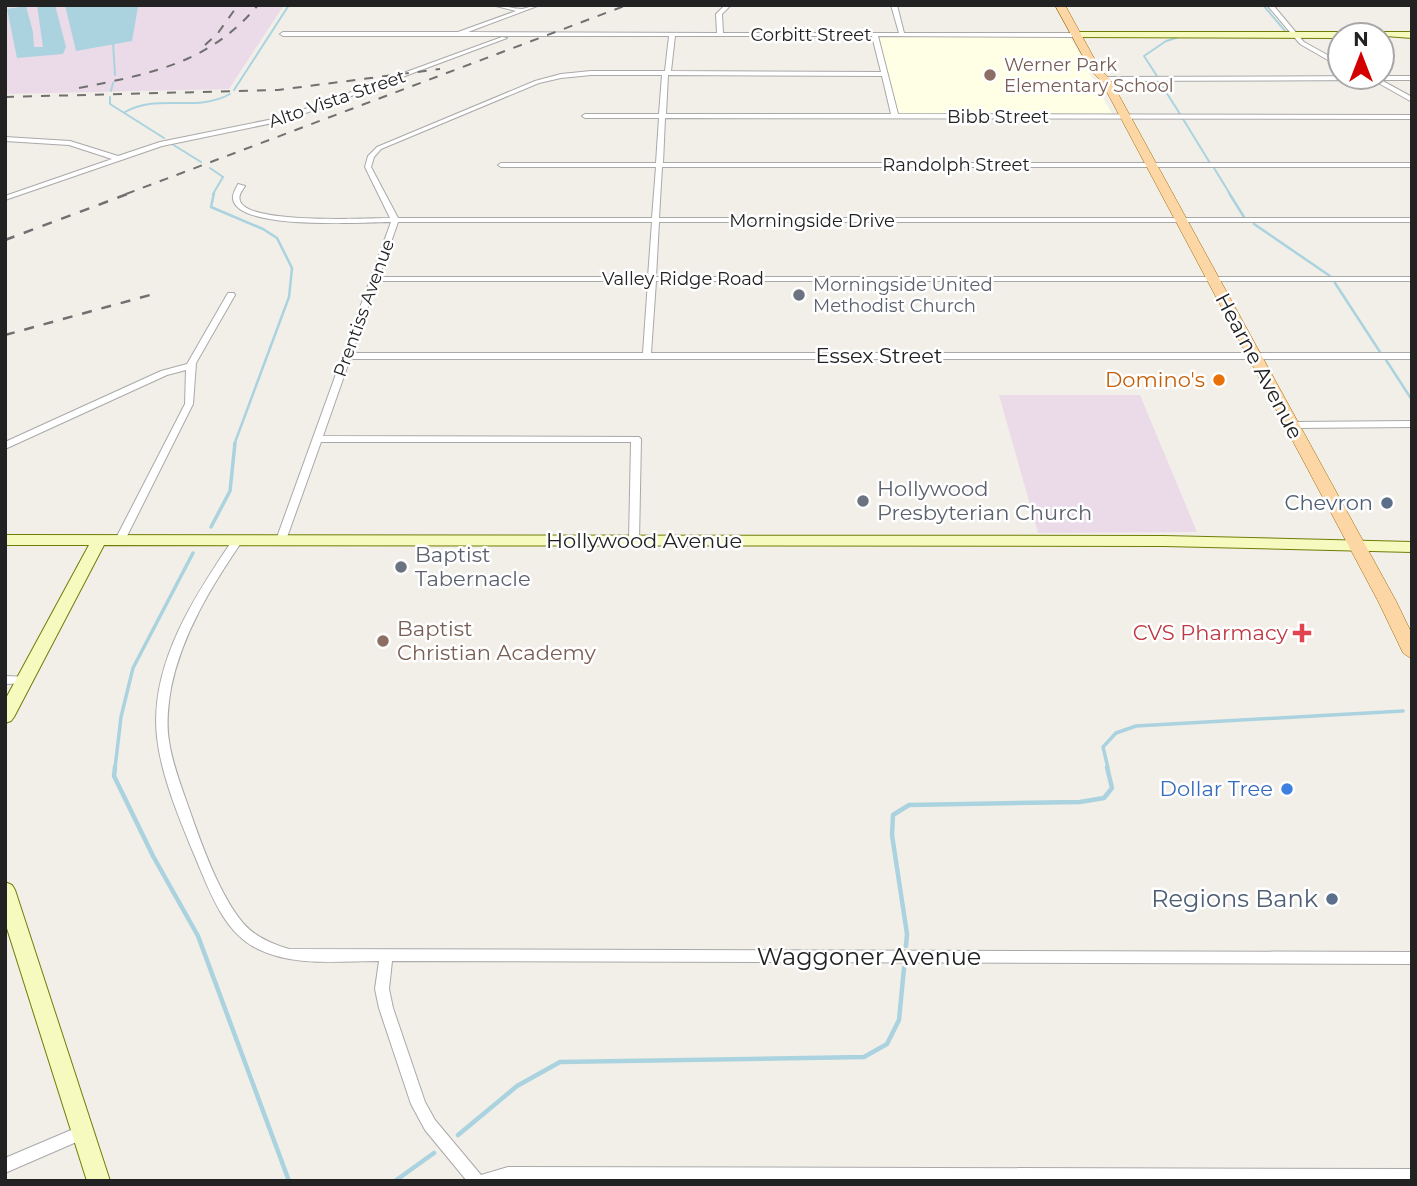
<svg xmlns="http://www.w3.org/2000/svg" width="1417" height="1186" viewBox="0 0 1417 1186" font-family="Montserrat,sans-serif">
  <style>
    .industrial { fill: #ebdbe8 }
    .education { fill: #ffffe5 }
    .water { fill: #aad3df }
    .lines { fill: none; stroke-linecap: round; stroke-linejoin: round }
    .stream-far3 { stroke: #aad3df; stroke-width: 2 }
    .stream-far2 { stroke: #aad3df; stroke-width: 2.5 }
    .stream-far1 { stroke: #aad3df; stroke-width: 3.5 }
    .stream { stroke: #aad3df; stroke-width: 4.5 }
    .street-casing { stroke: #a9a9a9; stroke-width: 2 }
    .secondary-casing { stroke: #707d05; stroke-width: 2 }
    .primary-casing { stroke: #a06b00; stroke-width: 1 }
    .street { fill: #fff; fill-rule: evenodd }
    .secondary { fill: #f7fabf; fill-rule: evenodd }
    .primary { fill: #fcd6a4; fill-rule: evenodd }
    .rail-far1 { stroke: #707070; stroke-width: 2; stroke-dasharray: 9 9; stroke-linecap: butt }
    .rail { stroke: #707070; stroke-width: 2.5; stroke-dasharray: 10 10; stroke-linecap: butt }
    .education-dot { fill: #8d6e63; stroke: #fff; stroke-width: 2.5 }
    .worship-dot { fill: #6b7280; stroke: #fff; stroke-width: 2.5 }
    .food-dot { fill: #e8710a; stroke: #fff; stroke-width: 2.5 }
    .service-dot { fill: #5c6f8a; stroke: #fff; stroke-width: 2.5 }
    .health-dot { fill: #e0444e; stroke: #fff; stroke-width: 2.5 }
    .shop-dot { fill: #3f7fe0; stroke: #fff; stroke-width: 2.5 }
    .labels { text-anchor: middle; stroke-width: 5; stroke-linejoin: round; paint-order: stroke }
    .far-street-label { font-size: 18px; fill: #222; stroke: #fff }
    .far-education-label { font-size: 18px; fill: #785e54; stroke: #fff; text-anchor: start }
    .far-worship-label { font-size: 18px; fill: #5b616d; stroke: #fff; text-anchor: start }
    .street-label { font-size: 21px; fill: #222; stroke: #fff }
    .food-label { font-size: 21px; fill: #c56008; stroke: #fff; text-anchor: end }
    .worship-label { font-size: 21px; fill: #5b616d; stroke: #fff; text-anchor: start }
    .service-label { font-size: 21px; fill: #4e5e75; stroke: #fff; text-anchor: end }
    .education-label { font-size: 21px; fill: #785e54; stroke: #fff; text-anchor: start }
    .health-label { font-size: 21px; fill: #be3a42; stroke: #fff; text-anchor: end }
    .shop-label { font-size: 21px; fill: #366cbe; stroke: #fff; text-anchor: end }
    .near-service-label { font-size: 24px; fill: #4e5e75; stroke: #fff; text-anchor: end }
    .near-street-label { font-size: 24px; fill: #222; stroke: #fff }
  </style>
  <rect width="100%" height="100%" fill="#f2efe9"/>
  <!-- industrial -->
  <path class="industrial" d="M5,5H284L229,89L5,94Z
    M999,395H1140L1197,532L1038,533Z"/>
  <!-- education -->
  <path class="education" d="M879,36L1070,37L1112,114L898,115Z"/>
  <!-- water -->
  <path class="water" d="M37,5H55L66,47L63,54L17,58L7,9L26,6L33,32L34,47H43Z
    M65,5L138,7L132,41L76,51Z"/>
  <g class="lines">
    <!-- stream-far3 -->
    <path class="stream-far3" d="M1263,5L1286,32
      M113,42L115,75
      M1157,76L1144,56L1166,41L1179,37
      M1159,81L1180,114
      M234,90L289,5
      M111,91L113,83
      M110,97V104L164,138
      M125,112C159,93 196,113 230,94
      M1183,119L1210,163
      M172,144L201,162
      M210,168L223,177L213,194
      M1214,168L1230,194"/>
    <!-- stream-far2 -->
    <path class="stream-far2" d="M214,193L211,207L263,229L277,238L292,268L289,297L234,445
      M1229,193L1244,217
      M1254,224L1330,276
      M1335,283L1380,352
      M1386,360L1412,400"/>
    <!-- stream-far1 -->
    <path class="stream-far1" d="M211,527L230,491L235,443
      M115,768L121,717L133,668L193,553
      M1108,768L1103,747L1116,733L1136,726L1403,711"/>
    <!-- stream -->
    <path class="stream" d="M115,767L114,776L153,856L198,936L289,1181
      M906,946L907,934L892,835L893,815L909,805L1080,802L1104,798L1112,788L1107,767
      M458,1135L517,1086L560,1062L864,1057L887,1044L899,1020L904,968
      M395,1181L434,1153"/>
    <defs>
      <path id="street" d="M492,5C502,5 515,9 522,9C528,8 533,5 540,5L468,32L717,33L716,14L725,5H731L722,14L723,33H899L891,5H897L904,33H1076L1079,35L1076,37L878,36L898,114L1412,115V119L665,118L663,163H1412V167H662L659,218H1412V222H659L656,277H1412V281H656L651,353H1412V359H350L323,436L639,437L641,439L639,541L634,544L629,541L631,442H321L286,540L285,542H277L276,540L391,222C364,222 238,231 233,199C232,194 236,189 238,184L245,186C242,191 238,195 240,201C249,225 366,218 390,218L365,167L368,156L377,147L535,81L561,74L591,71H665L669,36H283L280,34L283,32H458L516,11ZM675,36H872L881,72L671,71ZM591,75H662L659,114H585L582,116L585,118H659L656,163H501L498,165L501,167H656L652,218H398L371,167L374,157L381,149L539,83L561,78ZM668,75L882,76L891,114H666ZM398,222H652L648,277H379ZM377,281H648L643,353H352Z
        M1267,5H1273L1304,42L1340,62V67L1300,44Z
        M502,37L507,38L287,120L162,146L5,200V196L112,159L69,145L5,141V137L70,141L118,156L160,142L283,117Z
        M1382,76H1412V80H1381L1412,97V102L1373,80L1105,81L1102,79L1105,77Z
        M228,293H234L235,295L196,363L193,404L124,542H116L115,540L185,404L186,370L167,375L5,449V442L161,371L187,364Z
        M1412,421V427L1292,428L1287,425L1292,422Z
        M238,537L243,540C212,585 182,634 171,688C168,706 166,723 169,741C172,762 180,783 187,803C200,840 218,893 243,923C255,937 272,944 289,949L1412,952V964L392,961L389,989L393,1008L425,1102L435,1120L481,1175L508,1167L1412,1169V1181H467L425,1130L411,1104L379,1008L375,989L379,961C339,961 294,967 258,949C224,933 210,892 196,859C181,823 161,776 157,737C149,665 195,595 234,538Z
        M5,676L30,677L32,680L30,683L5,684Z
        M83,1125L88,1127L91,1132L88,1137L5,1173V1158Z"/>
      <path id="secondary" d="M1076,32H1340L1344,35H1340V38L1073,37V33Z
        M1376,32H1412V38L1372,35Z
        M5,535L1164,536L1412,542V552L1164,546L104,545L14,717L11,721L5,723V700L89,545H5Z
        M5,882L12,885L15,890L110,1181H87L5,922Z"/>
      <path id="primary" d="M1055,5H1065L1100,69L1110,79L1396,601L1412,634V659L1403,653L1378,601L1101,81L1091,71Z"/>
    </defs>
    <!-- street casing -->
    <use href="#street" class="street-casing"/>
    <!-- secondary casing -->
    <use href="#secondary" class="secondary-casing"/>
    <!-- primary casing -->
    <use href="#primary" class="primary-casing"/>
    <!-- street -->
    <use href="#street" class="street"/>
    <!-- secondary -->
    <use href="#secondary" class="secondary"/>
    <!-- primary -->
    <use href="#primary" class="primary"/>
    <!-- rail-far1 -->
    <path class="rail-far1" d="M205,45L218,33L238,5
      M79,88C150,74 210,63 258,5
      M5,97L278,90L440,69
      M126,194L627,5"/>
    <!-- rail -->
    <path class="rail" d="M5,240L130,193
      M5,335L150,295"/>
  </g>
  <!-- markers -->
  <g class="education-dot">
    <circle cx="990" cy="75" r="7"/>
    <circle cx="383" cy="641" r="7"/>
  </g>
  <g class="worship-dot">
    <circle cx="799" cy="295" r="7"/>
    <circle cx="863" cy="501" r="7"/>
    <circle cx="401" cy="567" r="7"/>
  </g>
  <circle class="food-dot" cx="1219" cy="380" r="7"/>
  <g class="service-dot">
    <circle cx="1387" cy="503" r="7"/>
    <circle cx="1332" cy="899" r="7"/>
  </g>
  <path class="health-dot" d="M1298.5 622.5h7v7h7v7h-7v7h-7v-7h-7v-7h7z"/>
  <circle class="shop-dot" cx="1287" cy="789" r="7"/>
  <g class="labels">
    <!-- far-street labels -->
    <g class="far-street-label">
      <text x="811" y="41">Corbitt Street</text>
      <text transform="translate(337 99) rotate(-19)" y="6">Alto Vista Street</text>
      <text x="998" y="123">Bibb Street</text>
      <text x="956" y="171">Randolph Street</text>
      <text x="812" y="227">Morningside Drive</text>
      <text x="683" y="285">Valley Ridge Road</text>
      <text transform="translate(364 308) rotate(-70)" y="6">Prentiss Avenue</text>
    </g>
    <!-- far-education labels -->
    <g class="far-education-label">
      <text x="1004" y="71">Werner Park<tspan x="1004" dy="21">Elementary School</tspan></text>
    </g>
    <!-- far-worship labels -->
    <g class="far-worship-label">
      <text x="813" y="291">Morningside United<tspan x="813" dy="21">Methodist Church</tspan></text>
    </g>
    <!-- street labels -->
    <g class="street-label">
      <text x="879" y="363">Essex Street</text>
      <text transform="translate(1259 366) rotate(62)" y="7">Hearne Avenue</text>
      <text x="644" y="548">Hollywood Avenue</text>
    </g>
    <!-- food labels -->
    <g class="food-label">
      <text x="1205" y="387">Domino's</text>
    </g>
    <!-- worship labels -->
    <g class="worship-label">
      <text x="877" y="496">Hollywood<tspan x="877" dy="24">Presbyterian Church</tspan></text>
      <text x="415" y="562">Baptist<tspan x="415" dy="24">Tabernacle</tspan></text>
    </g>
    <!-- service labels -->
    <g class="service-label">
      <text x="1373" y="510">Chevron</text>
    </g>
    <!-- education labels -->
    <g class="education-label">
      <text x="397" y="636">Baptist<tspan x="397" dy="24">Christian Academy</tspan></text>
    </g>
    <!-- health labels -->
    <g class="health-label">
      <text x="1288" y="640">CVS Pharmacy</text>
    </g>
    <!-- shop labels -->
    <g class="shop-label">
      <text x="1273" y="796">Dollar Tree</text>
    </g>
    <!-- near-service labels -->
    <g class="near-service-label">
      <text x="1318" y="907">Regions Bank</text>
    </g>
    <!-- near-street labels -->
    <g class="near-street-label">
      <text x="869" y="965">Waggoner Avenue</text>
    </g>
  </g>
  <!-- border -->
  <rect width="1417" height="1186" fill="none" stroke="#222222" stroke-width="14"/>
  <!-- north arrow -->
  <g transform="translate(1361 56)"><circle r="33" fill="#ffffff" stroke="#a7a7a7" stroke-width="2"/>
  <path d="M0-5L12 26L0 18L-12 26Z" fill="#d40000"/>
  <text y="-10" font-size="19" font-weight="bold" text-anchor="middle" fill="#222222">N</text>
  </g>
</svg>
